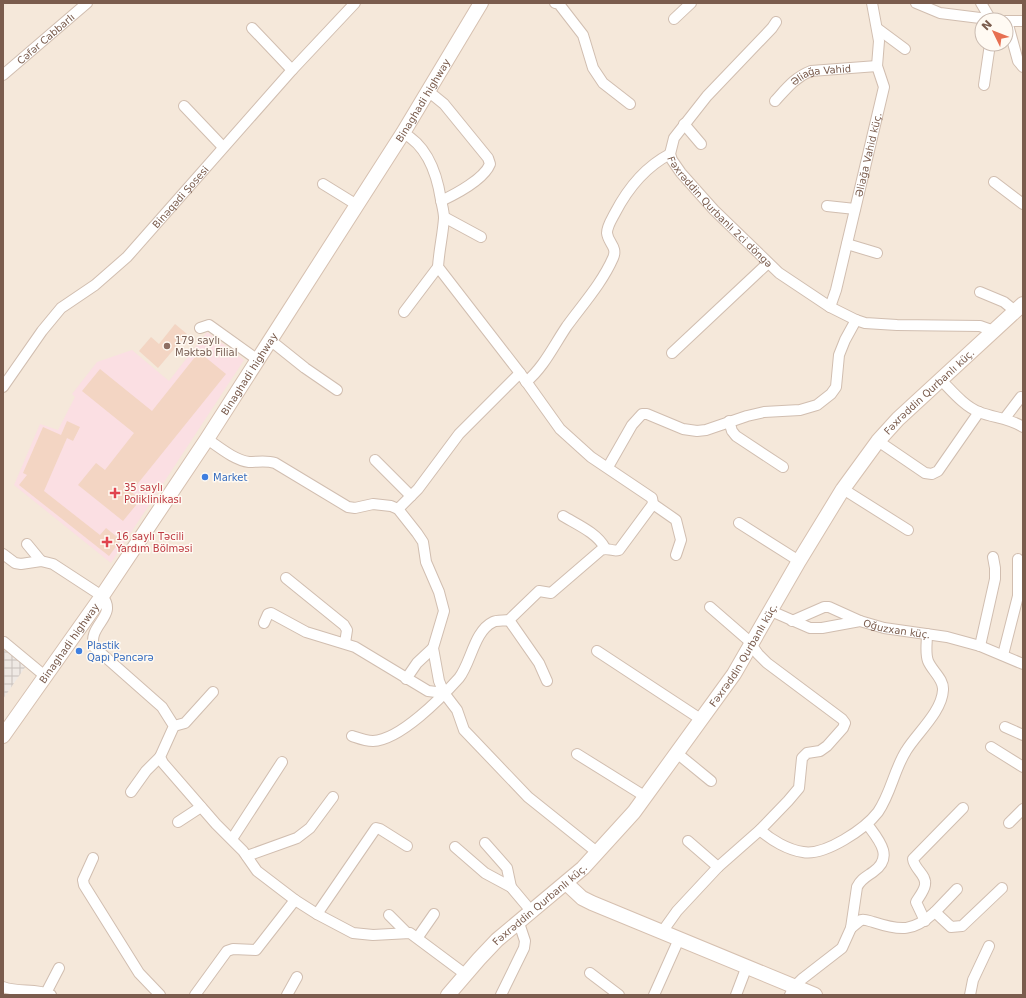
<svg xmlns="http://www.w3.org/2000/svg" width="1026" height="998" viewBox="0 0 1026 998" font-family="'DejaVu Sans',sans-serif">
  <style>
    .residential { fill: #f5e8da; fill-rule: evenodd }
    .industrial { fill: url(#industrial-grid) }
    .medical { fill: #fbdfe3 }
    .building { fill: #f3d5c3 }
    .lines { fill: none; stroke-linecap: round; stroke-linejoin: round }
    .street-casing { stroke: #d1beb0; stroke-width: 12 }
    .secondary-casing { stroke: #d6c0b0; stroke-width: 16 }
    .street { stroke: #fff; stroke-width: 10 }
    .secondary { stroke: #fff; stroke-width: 14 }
    .education-dot { fill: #8d6e63; stroke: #fffaf3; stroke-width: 1.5 }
    .shop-dot { fill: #3f7fe0; stroke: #fffaf3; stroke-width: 1.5 }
    .health-dot { fill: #e0444e; stroke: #fffaf3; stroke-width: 1.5 }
    .labels { text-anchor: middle; stroke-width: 3; stroke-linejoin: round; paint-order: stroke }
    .street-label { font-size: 10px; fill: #7a5c4d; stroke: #fffaf3 }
    .education-label { font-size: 10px; fill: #785e54; stroke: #fffaf3; text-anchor: start }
    .shop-label { font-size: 10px; fill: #366cbe; stroke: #fffaf3; text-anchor: start }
    .health-label { font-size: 10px; fill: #be3a42; stroke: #fffaf3; text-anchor: start }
  </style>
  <defs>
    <pattern id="industrial-grid" width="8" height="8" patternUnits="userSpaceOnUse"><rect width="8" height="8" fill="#efe9e4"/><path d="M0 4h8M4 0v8" fill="none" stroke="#c7c0bb"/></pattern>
  </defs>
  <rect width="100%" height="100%" fill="#fdf6ec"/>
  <!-- residential -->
  <path class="residential" d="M3,3H1023V995H3ZM982,20H1006V44H982Z"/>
  <!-- industrial -->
  <path class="industrial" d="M3,648L26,666L3,699Z"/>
  <!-- medical -->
  <path class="medical" d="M207,332L244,360L111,563L14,485L40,424L58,430L75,397L72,394L97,362L132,350L169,381Z"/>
  <!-- building -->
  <path class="building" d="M175,324L187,334L158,368L139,351L151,337L159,344Z
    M199,352L226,374L131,492L141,499L123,521L78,485L96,463L105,470L134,433L82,391L100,369L152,411Z
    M67,421L80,427L73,441L67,438L44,491L100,535L106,528L121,540L109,556L19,485L27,475L23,473L43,427L61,435Z"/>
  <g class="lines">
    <defs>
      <g id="street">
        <path d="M555,3L559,4L583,35L593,68L603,83L630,104"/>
        <path d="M916,3L940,13L996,20"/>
        <path d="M981,3L991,20"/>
        <path d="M674,19L691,3"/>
        <path d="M1006,21H1023"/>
        <path d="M1007,21L1018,61L1023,67"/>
        <path id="s1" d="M776,22L772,28L707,96L674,138L670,154L672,160L681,173L714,210L779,273L830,307L856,320L865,323L897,325L980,326L994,331"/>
        <path d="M252,28L292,70"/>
        <path d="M878,29L905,49"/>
        <path id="s2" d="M3,75L87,3"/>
        <path d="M984,85L990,44"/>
        <path d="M428,91L444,104L488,158L490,164C484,179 456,194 441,201"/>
        <path id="s3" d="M775,101C786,89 795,77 811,71L877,66"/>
        <path d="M184,106L223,147"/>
        <path d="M684,124L701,144"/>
        <path d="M994,182L1023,204"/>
        <path d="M323,184L357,205"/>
        <path d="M827,206L855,209"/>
        <path d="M444,217L481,237"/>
        <path d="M847,244L877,253"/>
        <path d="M980,292L1004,302L1015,311"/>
        <path id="s4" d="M830,307L836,290L884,87L877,66L879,41L872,3"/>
        <path d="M404,312L438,267"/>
        <path d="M200,328L209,325L258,360"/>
        <path d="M270,340L305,368L337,390"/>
        <path d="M672,353L768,263"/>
        <path d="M941,380C952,391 964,406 979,412C994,418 1009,418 1023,427"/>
        <path d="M526,382C544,367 554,345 567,326C583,304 602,283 613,258C618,247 608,243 607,233C607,226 612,219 615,213C628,188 645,167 670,154"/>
        <path id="s5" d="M3,387L42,331L61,308L95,285L127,257L292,70L355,3"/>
        <path d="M1005,418L1021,397"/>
        <path d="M729,421L732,431L736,436L783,467"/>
        <path d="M207,439C219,447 234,460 249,462C258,462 266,460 275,463L348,507L355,508L373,504L391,506L398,509L417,533L423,542L426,562L439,592L444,611L433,648L439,681L444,693L457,710L464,730L528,797L598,853"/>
        <path d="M878,441L925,473L932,474L938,471L979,412"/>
        <path d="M375,460L411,496"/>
        <path d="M608,467L632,425L642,414H647L683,429L697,431L706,430L747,416L764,412L800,410L817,405L831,394L836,387L839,355L845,340L856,320"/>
        <path d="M843,489L908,530"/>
        <path d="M653,504L676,520L681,540L676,555"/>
        <path d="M398,509L418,489L459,434L520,373"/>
        <path d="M563,516C578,525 597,533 605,548"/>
        <path d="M739,523L799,561"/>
        <path d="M27,544L41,561"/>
        <path d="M3,554L15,563L21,564L41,561L53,564L102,596C119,616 87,625 94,647L162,707L174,726L160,757L163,763L216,824L243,851L257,871L295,900L317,914L353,933L373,935L410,933L465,974"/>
        <path d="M286,578L344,625L347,630L345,643"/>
        <path id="s6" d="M771,611L810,628H822L860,621L884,628L947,637L980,646L1023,664"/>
        <path d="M509,620L539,663L547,681"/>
        <path d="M792,621L824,607H829L860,621"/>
        <path d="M264,623L268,614L271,613L306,632L355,647L428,691L444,693"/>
        <path d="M4,642L45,676"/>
        <path d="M980,646L995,579V568L993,557"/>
        <path d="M597,651L702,720"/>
        <path d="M1003,655L1018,596V559"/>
        <path d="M406,679L417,663L433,648"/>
        <path d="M174,726L185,723L213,692"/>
        <path d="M1005,727L1023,735"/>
        <path d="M352,736C358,738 365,741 373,741C400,740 441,698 459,678C471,663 474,631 493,622C497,620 504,621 509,620L539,591L551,593L601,550C608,547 612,552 619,550L653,504L652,498L591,457L560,429L520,373L438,267C439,250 443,234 444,218C444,212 442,205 441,200C437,174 428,146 403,133"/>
        <path d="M991,747L1023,767"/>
        <path d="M577,754L646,797"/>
        <path d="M678,754L711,781"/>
        <path d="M131,792L146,771L160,757"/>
        <path d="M178,822L201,807"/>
        <path d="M1009,823L1023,809"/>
        <path d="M760,830C771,840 788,850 803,852C825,856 865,829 878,812C891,793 894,770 906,751C916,734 942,712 943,690C944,679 932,671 928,661C925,653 927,643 927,634"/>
        <path d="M232,839L282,762"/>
        <path d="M688,841L718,867"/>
        <path d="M485,843L507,868L511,887"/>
        <path d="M455,847L485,873L511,887L532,912"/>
        <path d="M247,856L297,838L310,828L333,797"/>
        <path d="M93,858L83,880L84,885L139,973L160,995"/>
        <path d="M935,912L957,889"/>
        <path d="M317,914L376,828L380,829L407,846"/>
        <path d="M389,915L406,932"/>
        <path d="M925,921L916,902C919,897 924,891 925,885C927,875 914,869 913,859L963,808"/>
        <path d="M851,928C854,926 858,922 861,920C865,919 869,921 873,922C901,931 913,932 935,912L951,927L962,926L1002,888"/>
        <path d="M662,932L677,911L718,867L760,830L788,801L799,788L802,758L807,753L820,751L827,746L843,728L845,723L842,719L767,663L758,654L748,640L710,607"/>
        <path d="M418,937L434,914"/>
        <path d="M590,973L619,995"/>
        <path d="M3,987C19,993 35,988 51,995"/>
        <path d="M46,993L59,968"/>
        <path d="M195,995L227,951L233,949L256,950L295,900"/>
        <path d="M287,995L297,977"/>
        <path d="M501,995L524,948L525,941L519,923"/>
        <path d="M654,995L679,939"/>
        <path d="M736,995L747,966"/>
        <path d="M790,995L794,987L802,979L842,948L851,928L857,887C861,879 866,877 873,872C895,857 878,839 867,824"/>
        <path d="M970,995L973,980L989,946"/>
      </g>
      <g id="secondary">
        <path id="s7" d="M3,736L102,596L207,439L403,133L481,3"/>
        <path d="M566,883L582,898L592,903L815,995"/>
        <path id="s8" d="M448,995L479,959L497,940L583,868L634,812L734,674L799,561L843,489L878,441L898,419L1023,304"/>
      </g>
    </defs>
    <!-- street casing -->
    <use href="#street" class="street-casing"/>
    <!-- secondary casing -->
    <use href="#secondary" class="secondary-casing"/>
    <!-- street -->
    <use href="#street" class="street"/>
    <!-- secondary -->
    <use href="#secondary" class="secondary"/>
  </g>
  <!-- markers -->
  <circle class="education-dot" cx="167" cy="346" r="4"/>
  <g class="shop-dot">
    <circle cx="205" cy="477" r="4"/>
    <circle cx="79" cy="651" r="4"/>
  </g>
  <g class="health-dot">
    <path d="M113 487h4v4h4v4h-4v4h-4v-4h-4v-4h4z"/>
    <path d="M105 536h4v4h4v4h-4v4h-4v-4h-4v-4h4z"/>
  </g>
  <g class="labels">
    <!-- street labels -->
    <g class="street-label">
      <text dy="4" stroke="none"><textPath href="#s2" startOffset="56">Cəfər Cabbarlı</textPath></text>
      <text dy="4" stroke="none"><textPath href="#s3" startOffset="56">Əliağa Vahid</textPath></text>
      <text dy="4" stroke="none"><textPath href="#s7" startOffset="762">Binaghadi highway</textPath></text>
      <text dy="4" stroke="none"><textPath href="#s4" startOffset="157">Əliağa Vahid küç.</textPath></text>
      <text dy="4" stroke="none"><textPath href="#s5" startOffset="262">Binəqədi Şosesi</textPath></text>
      <text dy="4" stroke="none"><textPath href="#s1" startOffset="248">Fəxrəddin Qurbanlı 2ci döngə</textPath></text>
      <text dy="4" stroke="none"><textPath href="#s7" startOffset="438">Binaghadi highway</textPath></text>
      <text dy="4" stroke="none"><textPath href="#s8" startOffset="777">Fəxrəddin Qurbanlı küç.</textPath></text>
      <text dy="4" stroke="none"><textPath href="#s6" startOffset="131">Oğuzxan küç.</textPath></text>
      <text dy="4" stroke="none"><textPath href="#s7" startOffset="114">Binaghadi highway</textPath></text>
      <text dy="4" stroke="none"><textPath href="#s8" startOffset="453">Fəxrəddin Qurbanlı küç.</textPath></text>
      <text dy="4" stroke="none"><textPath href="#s8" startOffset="129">Fəxrəddin Qurbanlı küç.</textPath></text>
    </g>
    <!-- education labels -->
    <g class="education-label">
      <text x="175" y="344">179 saylı<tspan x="175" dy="12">Məktəb Filial</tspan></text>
    </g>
    <!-- shop labels -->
    <g class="shop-label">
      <text x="213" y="481">Market</text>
      <text x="87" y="649">Plastik<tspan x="87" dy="12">Qapı Pəncərə</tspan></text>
    </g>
    <!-- health labels -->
    <g class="health-label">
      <text x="124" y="491">35 saylı<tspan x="124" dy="12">Poliklinikası</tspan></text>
      <text x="116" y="540">16 saylı Təcili<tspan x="116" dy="12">Yardım Bölməsi</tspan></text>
    </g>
  </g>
  <!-- border -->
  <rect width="1026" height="998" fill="none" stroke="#7a5c4d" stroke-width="8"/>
  <!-- north arrow -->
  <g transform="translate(994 32) rotate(313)"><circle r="19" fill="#fffaf3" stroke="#cabbb1"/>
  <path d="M0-3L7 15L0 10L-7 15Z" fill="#e76f51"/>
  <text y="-6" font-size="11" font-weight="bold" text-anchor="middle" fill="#7a5c4d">N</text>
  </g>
</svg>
